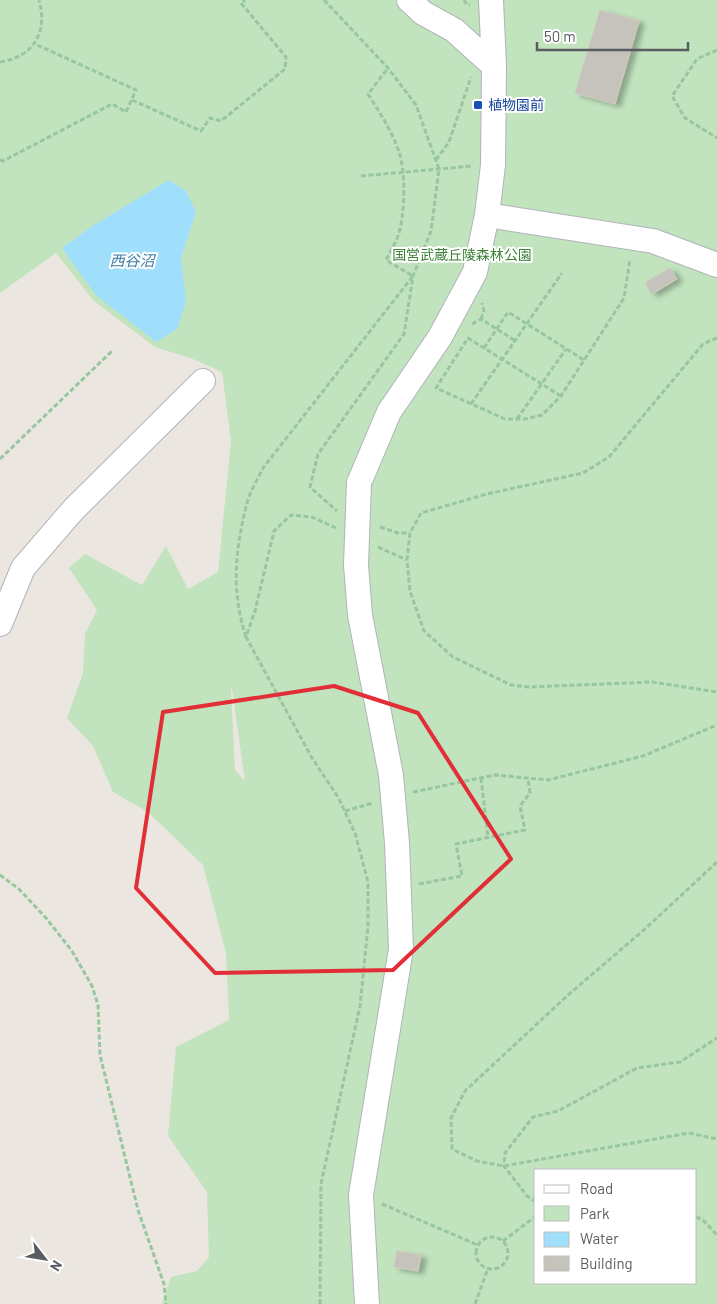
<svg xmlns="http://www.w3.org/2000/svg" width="717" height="1304" viewBox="0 0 717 1304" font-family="Barlow,'Noto Sans JP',sans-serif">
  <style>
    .green { fill: #c1e3bd; fill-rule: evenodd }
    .water { fill: #a0dffc }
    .building { fill: #c6c2bc; stroke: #d0c8bf; filter: url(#shadow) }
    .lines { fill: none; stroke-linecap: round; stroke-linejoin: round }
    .minor-casing { stroke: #b1b4b8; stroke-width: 26 }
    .path { stroke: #97c69f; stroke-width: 3; stroke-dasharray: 5 2.5; stroke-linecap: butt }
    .minor { stroke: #fff; stroke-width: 24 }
    .minor-bridge-casing { stroke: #b1b4b8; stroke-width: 26; stroke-linecap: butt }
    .minor-bridge { stroke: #fff; stroke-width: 24 }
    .marked { fill: none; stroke: #e22f37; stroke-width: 4; stroke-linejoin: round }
    .transit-dot { fill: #1a4fb4; stroke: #fff; stroke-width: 2 }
    .labels { text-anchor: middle; stroke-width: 4; stroke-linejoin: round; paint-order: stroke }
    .transit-label { font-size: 14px; fill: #164399; stroke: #fff; text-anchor: start }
    .park-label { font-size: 14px; fill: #3d8237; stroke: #fff }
    .water-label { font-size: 15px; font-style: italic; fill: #3c7ba3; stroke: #fff }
  </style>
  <defs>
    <filter id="shadow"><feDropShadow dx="5.5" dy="3" stdDeviation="2.5" flood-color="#0004"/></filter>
  </defs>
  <rect width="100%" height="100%" fill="#ebe7e0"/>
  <!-- green -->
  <path class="green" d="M0,0H717V1304H162L171,1277L197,1271L209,1257L207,1192L168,1136L176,1047L229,1020L226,953L203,865L148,812L113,792L93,746L67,718L83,673L85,634L97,610L69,568L85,554L142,585L166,546L188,589L218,572L231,441L222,372L193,359L155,347L94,301L56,253L0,293ZM231,689H232L245,781L235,770ZM536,1170H696V1283H536Z"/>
  <!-- water -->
  <path class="water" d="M169,180L186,191L196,212L181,258L186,302L177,329L156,342L96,295L62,248L94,225Z"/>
  <!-- building -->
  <path class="building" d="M600,10L639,21L615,104L575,93Z
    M670,268L677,279L652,294L645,283Z
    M397,1251L421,1255L418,1271L394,1267Z"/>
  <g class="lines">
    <defs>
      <path id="minor" d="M409,0L423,13L454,30L494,66
        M487,215L653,241L717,265
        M359,483L389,412L440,337L475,272L487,215L493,165L494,66L491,0
        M356,565L360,615L391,775L397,843L401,949L361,1195L367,1304
        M0,624L23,568L74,509L203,381"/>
    </defs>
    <!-- minor casing -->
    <use href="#minor" class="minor-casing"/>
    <!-- path -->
    <path class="path" d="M324,0L388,68L416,105L439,169L431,231L413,276L404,334L318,454L310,487L337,511
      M464,0L467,5H470
      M717,50L697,59L672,96L685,118L717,138
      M0,62C34,57 48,32 39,0
      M132,100L201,131L210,118L221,121L285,69L286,57L241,3L245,0
      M0,160L3,161L112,104L126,112L136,90L35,44
      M436,160L449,142L471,77
      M361,176L472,166
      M481,319L484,311L482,303
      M472,324L481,319L514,340
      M717,338L703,344L609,457L583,473L487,494L421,513L410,533L407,560L410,591L424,631L453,657L511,685L529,687L652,682L717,692
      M484,348L508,312L584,360
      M561,396L468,338L436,388L505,419H525L542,415L561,396L624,298L630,259
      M471,404L562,273
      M517,419L566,349
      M0,459L113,350
      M380,527L398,533H410
      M378,547L407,560
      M246,637C231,591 235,550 247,503C250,491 258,479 263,468L413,276L386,260C390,252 395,244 398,236C405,216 406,172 399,152C392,131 380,113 368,94L388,68
      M481,778L488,837
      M413,792L495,775L548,780L643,756L717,725
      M345,811L373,803
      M717,862L645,929L568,995L465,1091L451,1118L452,1149L477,1161L504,1166L689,1133L717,1139
      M0,875L19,889L46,918L72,951L92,986L98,1005L100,1055L138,1210L164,1284L166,1304
      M419,884L462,876L456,844L525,830L520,806L530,793L528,778
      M536,1202L527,1196L504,1166L505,1153L533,1117L558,1111L637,1068L680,1062L717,1038
      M382,1204L478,1245
      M696,1217L703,1220L717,1235
      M476 1253a16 16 0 1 1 32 0a16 16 0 1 1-32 0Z
      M503,1241L536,1216
      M320,1304L321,1184L360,1006L368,926V882L355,833L338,797L312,758L246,637L255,611L274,531L291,515L312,517L336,528
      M475,1304L488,1268"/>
    <!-- minor -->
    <use href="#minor" class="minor"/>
    <defs>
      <path id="minor-bridge" d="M356,565L359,483"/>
    </defs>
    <!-- minor-bridge casing -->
    <use href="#minor-bridge" class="minor-bridge-casing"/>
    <!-- minor-bridge -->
    <use href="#minor-bridge" class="minor-bridge"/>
  </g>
  <!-- marked area -->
  <path class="marked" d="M334,686L418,713L511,859L393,970L215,973L136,888L163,712Z"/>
  <!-- markers -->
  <rect class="transit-dot" x="473" y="100" width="10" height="10" rx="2.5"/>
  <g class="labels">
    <!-- transit labels -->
    <g class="transit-label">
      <text x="488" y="110">植物園前</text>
    </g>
    <!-- park labels -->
    <g class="park-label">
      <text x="462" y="260">国営武蔵丘陵森林公園</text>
    </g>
    <!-- water labels -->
    <g class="water-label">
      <text x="132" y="266">西谷沼</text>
    </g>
  </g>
  <!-- legend -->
  <rect x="534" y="1169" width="162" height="115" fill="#ffffff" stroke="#bdbec0"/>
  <rect x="544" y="1185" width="25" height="8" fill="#ffffff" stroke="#bdbec0"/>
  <text x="580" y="1194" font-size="15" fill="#595d61">Road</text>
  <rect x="544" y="1206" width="25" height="15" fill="#c1e3bd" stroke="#bdbec0"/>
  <text x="580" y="1219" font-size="15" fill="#595d61">Park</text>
  <rect x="544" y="1232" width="25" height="15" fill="#a0dffc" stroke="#bdbec0"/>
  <text x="580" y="1244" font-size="15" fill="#595d61">Water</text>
  <rect x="544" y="1256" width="25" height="15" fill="#c6c2bc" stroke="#bdbec0"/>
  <text x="580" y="1269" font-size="15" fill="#595d61">Building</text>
  <!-- north arrow -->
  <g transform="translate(45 1259) rotate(121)" stroke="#ffffff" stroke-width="4" paint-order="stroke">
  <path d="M0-4L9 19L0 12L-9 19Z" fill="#595d61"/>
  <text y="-8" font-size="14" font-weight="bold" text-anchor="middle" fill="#595d61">N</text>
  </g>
  <!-- scale -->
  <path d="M537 42v8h151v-8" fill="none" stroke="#595d61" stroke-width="2.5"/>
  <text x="544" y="42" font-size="15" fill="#595d61" stroke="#ffffff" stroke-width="4" paint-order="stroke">50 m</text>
</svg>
